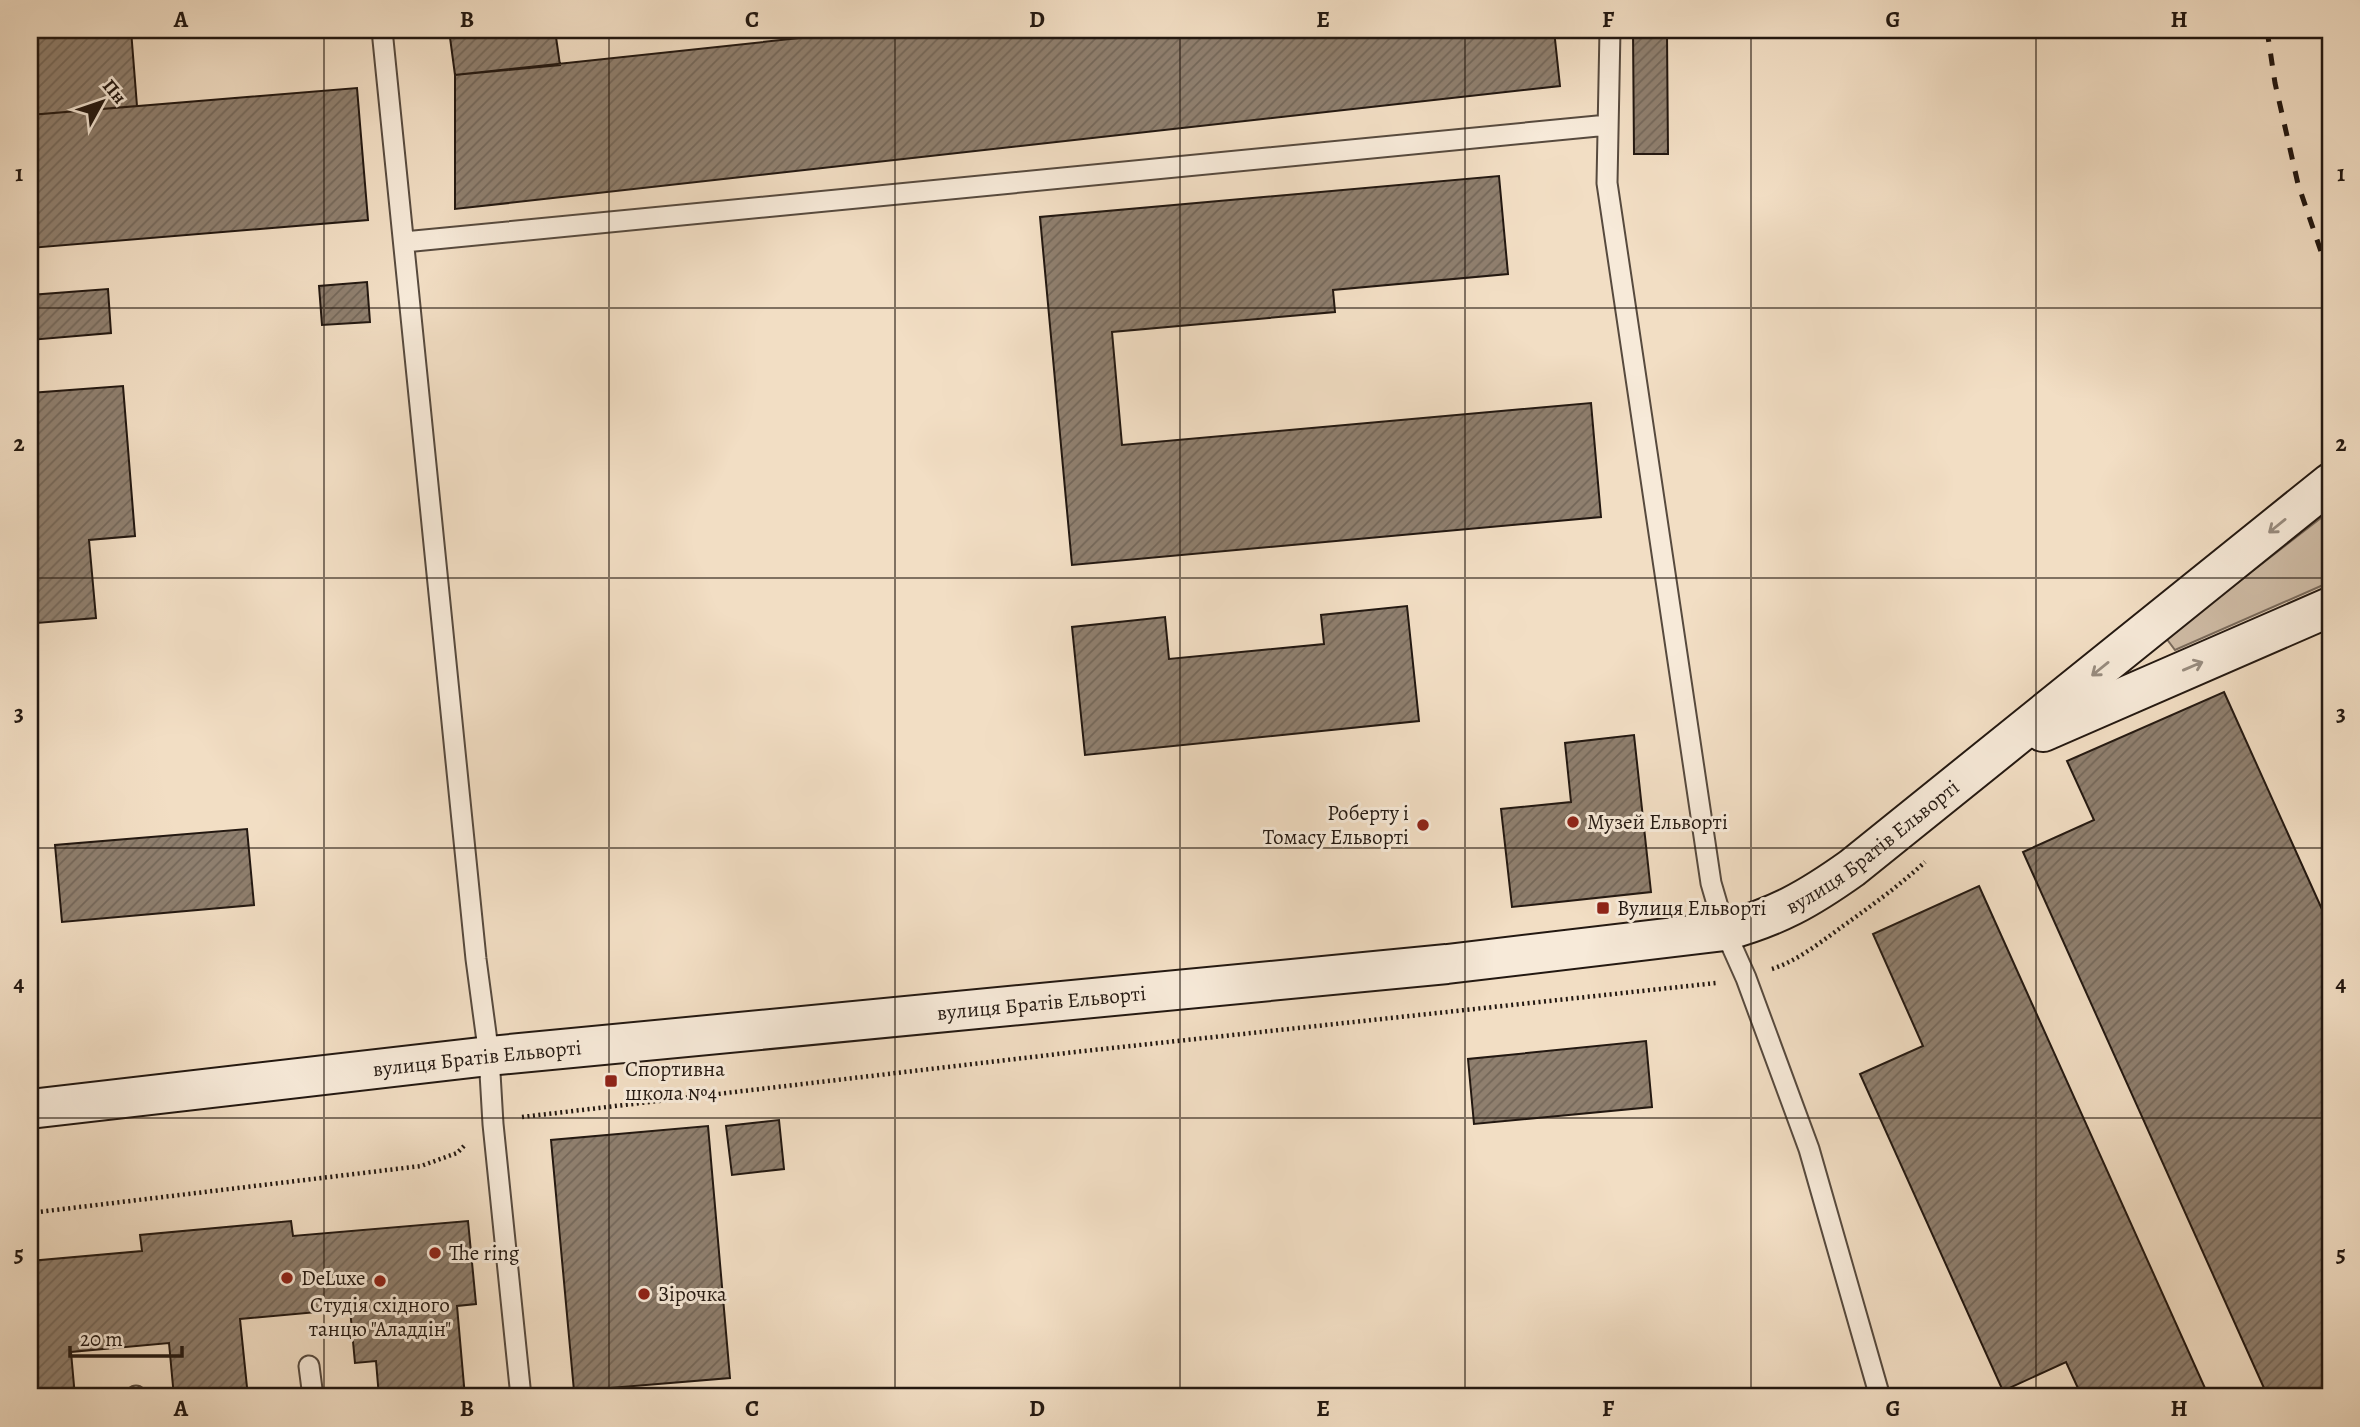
<svg xmlns="http://www.w3.org/2000/svg" width="2360" height="1427" viewBox="0 0 2360 1427" font-family="Alegreya,serif">
  <style>
    .green { fill: #cfbca6; stroke: #796a5c; stroke-width: 2 }
    .building { fill: url(#building-hatch); stroke: #231811; stroke-width: 2 }
    .lines { fill: none; stroke-linecap: round; stroke-linejoin: round }
    .lane-casing { stroke: #574a3e; stroke-width: 23 }
    .secondary-casing { stroke: #231811; stroke-width: 42 }
    .path { stroke: #231811; stroke-width: 4.5; stroke-dasharray: 2 3.5; stroke-linecap: butt }
    .lane { stroke: #f7ead9; stroke-width: 19 }
    .secondary { stroke: #f7ead9; stroke-width: 38 }
    .rail { stroke: #231811; stroke-width: 5; stroke-dasharray: 12 12; stroke-linecap: butt }
    .oneway { stroke: #988c7f }
    .grid { fill: none; stroke: #231811; stroke-width: 2; stroke-opacity: 0.55 }
    .poi-dot { fill: #8f2418; stroke: #f7ead9; stroke-width: 2.5 }
    .labels { text-anchor: middle; stroke-width: 6; stroke-linejoin: round; paint-order: stroke }
    .poi-label { font-size: 21px; fill: #231811; stroke: #f7ead9; text-anchor: start }
    .street-label { font-size: 21px; fill: #231811; stroke: #f7ead9 }
    .neatline { fill: none; stroke: #231811; stroke-width: 2.5 }
    .grid-label { font-size: 23px; text-anchor: middle; font-weight: bold; fill: #231811 }
  </style>
  <defs>
    <pattern id="building-hatch" width="6" height="6" patternUnits="userSpaceOnUse" patternTransform="scale(1.75)"><rect width="6" height="6" fill="#8f7f6e"/><path d="M-1 1l2-2M0 6l6-6M5 7l2-2" fill="none" stroke="#746759"/></pattern>
  </defs>
  <rect width="100%" height="100%" fill="#f2dec4"/>
  <filter id="stains"><feTurbulence type="fractalNoise" baseFrequency=".00286" numOctaves="4"/><feColorMatrix values="0 0 0 0 .2 0 0 0 0 .09 0 0 0 0 .02 0 0 0 .5 -.17"/></filter>
  <radialGradient id="worn" r=".72"><stop offset=".6" stop-color="#630" stop-opacity="0"/><stop offset="1" stop-color="#630" stop-opacity=".3"/></radialGradient>
  <!-- green -->
  <path class="green" d="M2330,511V582L2175,650L2166,638Z"/>
  <!-- building -->
  <path class="building" d="M30,30H131L137,106L30,115Z
    M449,30H555L560,65L455,75Z
    M875,30H1554L1560,86L455,209V75Z
    M1633,30H1768V32L1667,33L1668,154H1634Z
    M357,88L368,220L30,248V115Z
    M1499,176L1508,274L1333,290L1335,312L1112,332L1122,445L1591,403L1601,517L1072,565L1040,217Z
    M367,282L370,322L322,325L319,286Z
    M108,289L111,333L30,340V295Z
    M123,386L135,536L89,540L96,618L37,623L30,541V393Z
    M1407,606L1419,721L1085,755L1072,627L1165,617L1169,659L1324,644L1321,615Z
    M2224,692L2330,927V1397H2268L2023,852L2094,820L2067,761Z
    M1634,735L1651,892L1512,907L1501,809L1571,802L1565,743Z
    M247,829L254,905L62,922L55,845Z
    M1979,886L2209,1397H2082L2066,1362L2003,1391L1860,1074L1923,1046L1873,934Z
    M1646,1041L1652,1107L1474,1124L1468,1059Z
    M779,1120L784,1169L732,1175L726,1126Z
    M708,1126L730,1378L574,1391L551,1140Z
    M291,1221L293,1236L468,1221L476,1304L457,1306L465,1397H379L376,1361L355,1363L350,1309L240,1319L248,1397H174L169,1343L71,1352L75,1397H30V1261L142,1251L140,1235Z"/>
  <g class="lines">
    <defs>
      <path id="lane" d="M382,30L476,959L489,1056L493,1124L521,1397
        M1610,30L1607,183L1711,883L1725,931L1746,978L1809,1149L1880,1397
        M404,242L1608,125
        M309,1366L313,1397
        M136,1396V1397"/>
      <g id="secondary">
        <path d="M2043,732L2330,607"/>
        <path id="s1" d="M30,1109L489,1056L1447,964L1725,931C1778,916 1807,900 1852,868L2330,483"/>
      </g>
    </defs>
    <!-- lane casing -->
    <use href="#lane" class="lane-casing"/>
    <!-- secondary casing -->
    <use href="#secondary" class="secondary-casing"/>
    <!-- path -->
    <path class="path" d="M1772,969C1797,961 1821,942 1843,926C1871,906 1899,886 1925,862
      M522,1117L1075,1052L1716,983
      M30,1213L421,1166L457,1153L465,1145"/>
    <!-- lane -->
    <use href="#lane" class="lane"/>
    <!-- secondary -->
    <use href="#secondary" class="secondary"/>
    <!-- rail -->
    <path class="rail" d="M2267,30L2275,83L2298,184L2330,278"/>
  </g>
  <!-- one-way arrows -->
  <defs><path id="oneway-shaft" d="M-6 0H5M1.5-3L5.5 0L1.5 3" fill="none" stroke-width="1.6" stroke-linecap="round" stroke-linejoin="round" transform="scale(1.75)"/></defs>
  <g class="oneway">
    <use href="#oneway-shaft" transform="translate(2277 526) rotate(141)"/>
    <use href="#oneway-shaft" transform="translate(2193 666) rotate(-23)"/>
    <use href="#oneway-shaft" transform="translate(2100 669) rotate(141)"/>
  </g>
  <!-- grid -->
  <path class="grid" d="M324,30V1397M609,30V1397M895,30V1397M1180,30V1397M1465,30V1397M1751,30V1397M2036,30V1397M30,308H2330M30,578H2330M30,848H2330M30,1118H2330"/>
  <!-- markers -->
  <g class="poi-dot">
    <circle cx="1573" cy="822" r="7"/>
    <circle cx="1423" cy="825" r="7"/>
    <rect x="1596" y="901" width="14" height="14" rx="3.5"/>
    <rect x="604" y="1074" width="14" height="14" rx="3.5"/>
    <circle cx="435" cy="1253" r="7"/>
    <circle cx="287" cy="1278" r="7"/>
    <circle cx="380" cy="1281" r="7"/>
    <circle cx="644" cy="1294" r="7"/>
  </g>
  <g class="labels">
    <!-- poi labels -->
    <g class="poi-label">
      <text x="1409" y="820" text-anchor="end">Роберту і<tspan x="1409" dy="24">Томасу Ельворті</tspan></text>
      <text x="1587" y="829">Музей Ельворті</text>
      <text x="1617" y="915">Вулиця Ельворті</text>
      <text x="625" y="1076">Спортивна<tspan x="625" dy="24">школа №4</tspan></text>
      <text x="449" y="1260">The ring</text>
      <text x="301" y="1285">DeLuxe</text>
      <text x="658" y="1301">Зірочка</text>
      <text x="380" y="1312" text-anchor="middle">Студія східного<tspan x="380" dy="24">танцю "Аладдін"</tspan></text>
    </g>
    <!-- street labels -->
    <g class="street-label">
      <text dy="7" stroke="none"><textPath href="#s1" startOffset="1876">вулиця Братів Ельворті</textPath></text>
      <text dy="7" stroke="none"><textPath href="#s1" startOffset="1017">вулиця Братів Ельворті</textPath></text>
      <text dy="7" stroke="none"><textPath href="#s1" startOffset="450">вулиця Братів Ельворті</textPath></text>
    </g>
  </g>
  <!-- margin -->
  <rect width="2360" height="1427" fill="none" stroke="#f2dec4" stroke-width="77"/>
  <!-- north arrow -->
  <g transform="translate(102 102) rotate(50)" stroke="#f7ead9" stroke-width="5" paint-order="stroke">
  <path d="M0-5L12 26L0 18L-12 26Z" fill="#231811"/>
  <text y="-10" font-size="19" font-weight="bold" text-anchor="middle" fill="#231811">Пн</text>
  </g>
  <!-- scale -->
  <path d="M70 1346v10h112v-10" fill="none" stroke="#231811" stroke-width="3.5"/>
  <text x="80" y="1346" font-size="21" fill="#231811" stroke="#f7ead9" stroke-width="5" paint-order="stroke">20 m</text>
  <rect x="38" y="38" width="2284" height="1350" class="neatline"/>
  <g class="grid-label">
    <text x="181" y="27">A</text>
    <text x="467" y="27">B</text>
    <text x="752" y="27">C</text>
    <text x="1037" y="27">D</text>
    <text x="1323" y="27">E</text>
    <text x="1608" y="27">F</text>
    <text x="1893" y="27">G</text>
    <text x="2179" y="27">H</text>
    <text x="19" y="181">1</text>
    <text x="2341" y="181">1</text>
    <text x="19" y="451">2</text>
    <text x="2341" y="451">2</text>
    <text x="19" y="721">3</text>
    <text x="2341" y="721">3</text>
    <text x="19" y="991">4</text>
    <text x="2341" y="991">4</text>
    <text x="19" y="1261">5</text>
    <text x="2341" y="1261">5</text>
    <text x="181" y="1416">A</text>
    <text x="467" y="1416">B</text>
    <text x="752" y="1416">C</text>
    <text x="1037" y="1416">D</text>
    <text x="1323" y="1416">E</text>
    <text x="1608" y="1416">F</text>
    <text x="1893" y="1416">G</text>
    <text x="2179" y="1416">H</text>
  </g>
  <rect width="100%" height="100%" filter="url(#stains)"/>
  <rect width="100%" height="100%" fill="url(#worn)"/>
</svg>
